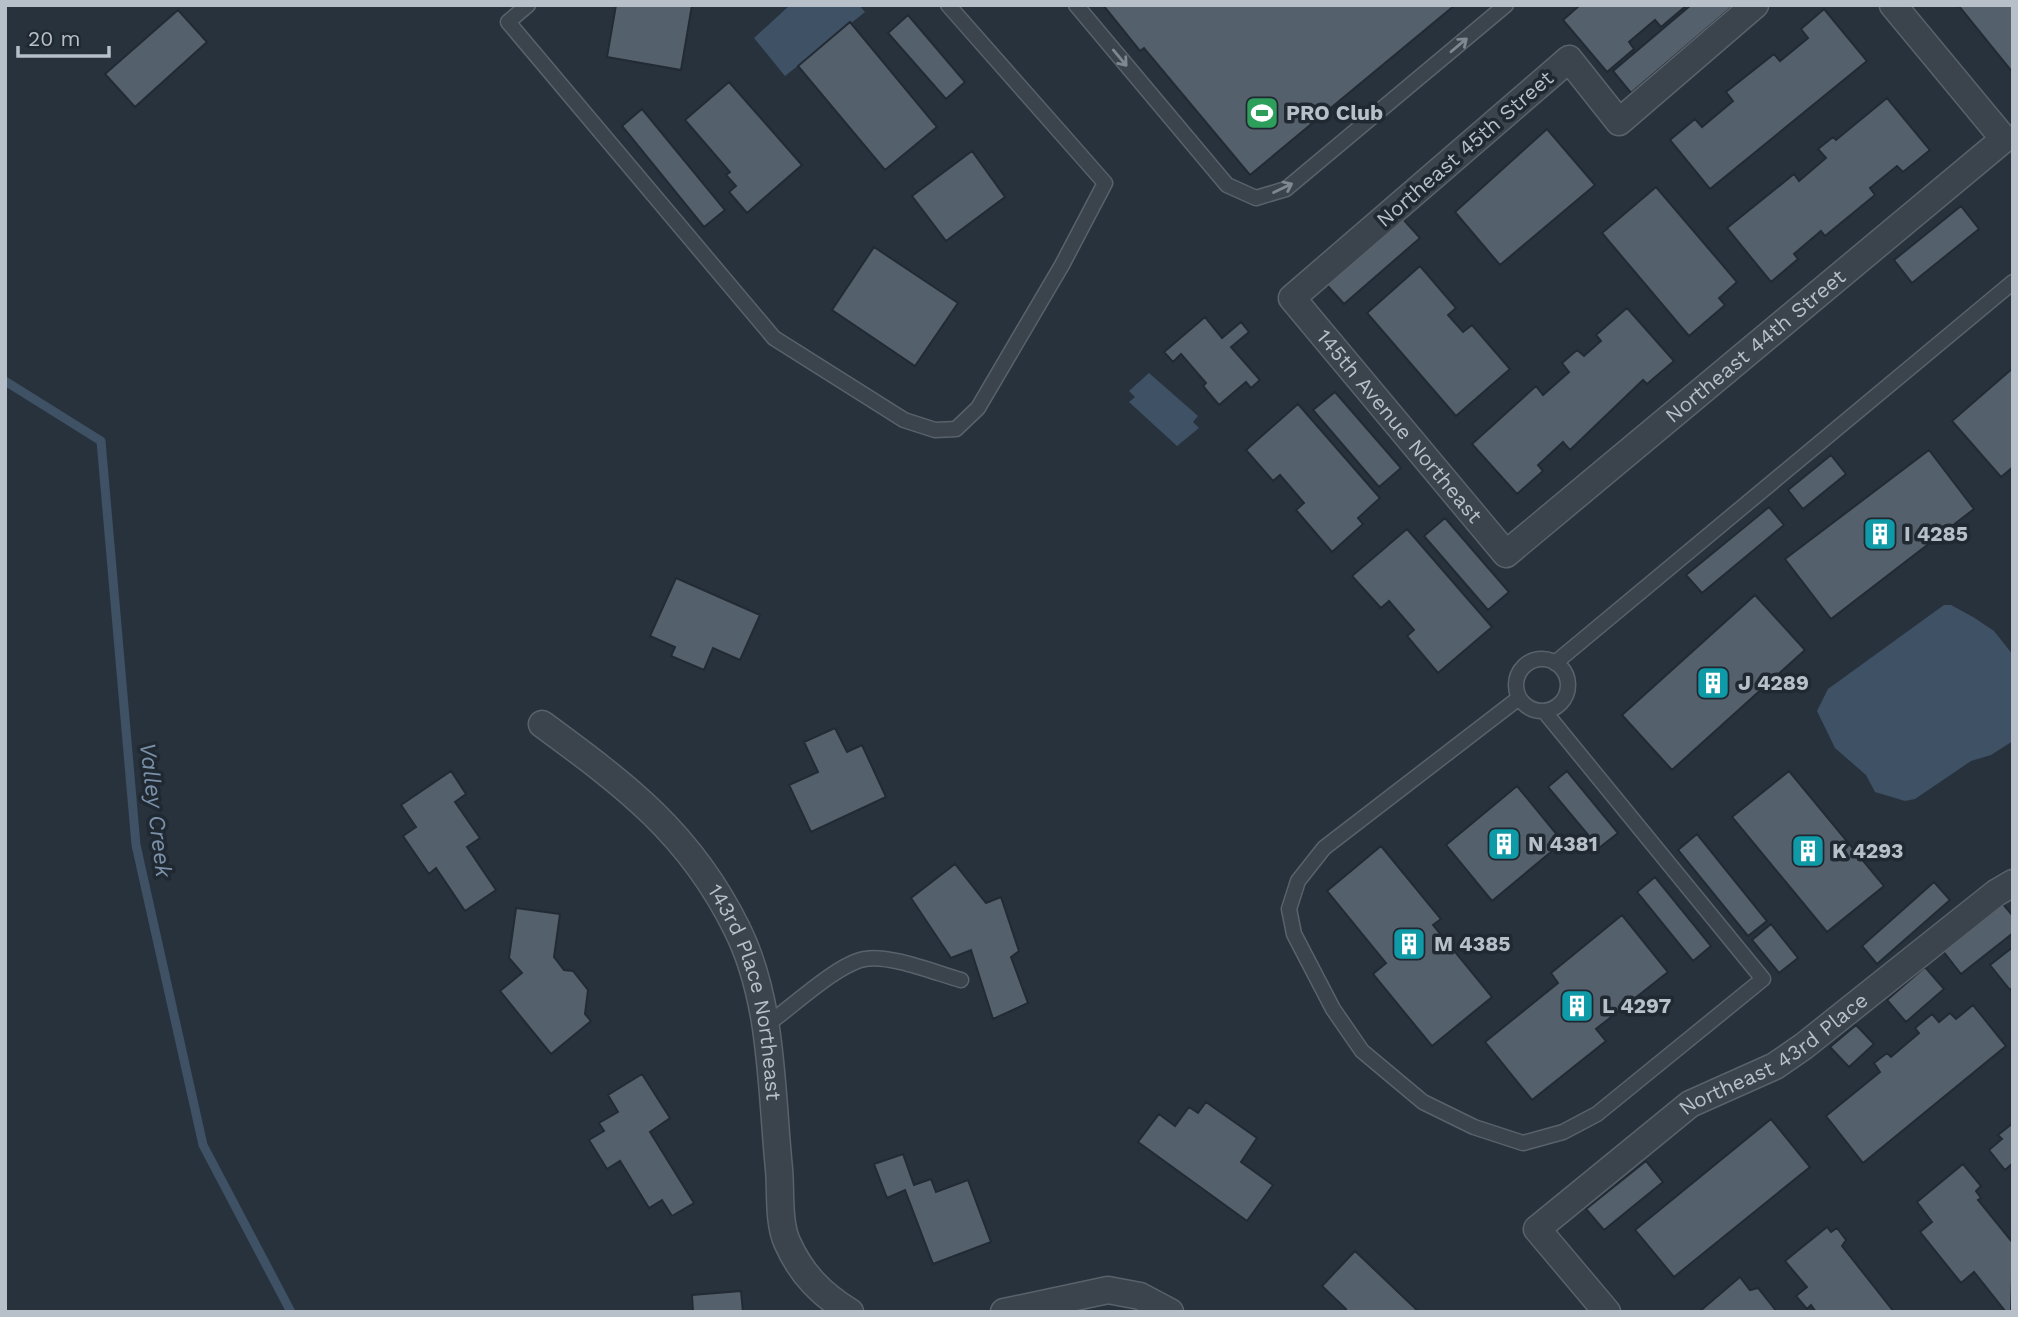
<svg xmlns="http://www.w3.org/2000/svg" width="2018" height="1317" viewBox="0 0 2018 1317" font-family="'Work Sans',sans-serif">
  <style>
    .water { fill: #3f5164 }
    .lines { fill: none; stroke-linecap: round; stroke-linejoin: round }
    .stream { stroke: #3f5164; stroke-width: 9 }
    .building { fill: #55606d; stroke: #222b34; stroke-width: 2 }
    .lane-casing { stroke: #59626b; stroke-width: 17 }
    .street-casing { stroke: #59626b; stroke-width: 29 }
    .lane { stroke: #3b444d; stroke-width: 14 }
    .street { stroke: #3b444d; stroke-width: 26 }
    .oneway { stroke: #7f8891 }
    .labels { text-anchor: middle; stroke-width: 7; stroke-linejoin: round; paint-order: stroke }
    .poi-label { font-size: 21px; font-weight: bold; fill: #b7bfc8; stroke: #202932; text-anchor: start }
    .street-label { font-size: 21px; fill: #b7bfc8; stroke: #202932 }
    .water-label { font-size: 23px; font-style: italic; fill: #7b91a9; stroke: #202932 }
  </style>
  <rect width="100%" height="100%" fill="#27323d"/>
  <!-- water -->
  <path class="water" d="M790,5H859L865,12L785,76L754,38Z
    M1149,373L1198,416L1193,422L1199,428L1177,446L1129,402L1135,397L1129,391Z
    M1944,605H1951L1973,617L1994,631L2013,655V741L1991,755L1971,761L1915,799L1905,801L1875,792L1866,775L1835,748L1817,711L1828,689Z"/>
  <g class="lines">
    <!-- stream -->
    <path class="stream" d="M5,381L101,441L136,845L203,1145L291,1312"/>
  </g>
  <!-- building -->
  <path class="building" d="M616,5H692L681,70L607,57Z
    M1103,5H1455L1250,175L1144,48L1140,51Z
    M1580,5H1687L1661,27L1655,20L1629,42L1634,49L1607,72L1563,20Z
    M1691,5H1734L1631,93L1613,71Z
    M1958,5H2013V73Z
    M1824,9L1867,61L1710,189L1670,140L1695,119L1702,127L1733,101L1726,92L1774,54L1780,61L1808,38L1801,29Z
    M178,10L207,42L135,107L105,74Z
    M908,15L965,82L946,99L888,33Z
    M850,22L937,127L885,170L798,66Z
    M729,82L802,165L747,213L729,192L736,186L726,175L730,172L685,120Z
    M1887,98L1930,150L1903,172L1897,166L1870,188L1875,195L1825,236L1821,231L1794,254L1798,259L1771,282L1727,228L1794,174L1799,181L1826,158L1818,149L1833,137L1836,140Z
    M642,109L725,210L704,227L622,126Z
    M1547,129L1595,185L1500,265L1455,212Z
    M972,151L1005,197L946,241L912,196Z
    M1656,187L1737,282L1719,298L1725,305L1689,336L1602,233Z
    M1961,206L1979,229L1912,283L1894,260Z
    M1402,218L1420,238L1344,304L1326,284Z
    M874,247L958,303L915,366L832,310Z
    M1420,266L1456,308L1448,315L1463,332L1472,325L1510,369L1456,416L1367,313Z
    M1627,308L1674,361L1647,384L1643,380L1570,450L1563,442L1538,465L1543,471L1517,494L1472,444L1536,386L1543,395L1569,372L1562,363L1577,350L1584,356L1601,341L1596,335Z
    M1205,317L1222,338L1241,322L1249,332L1231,347L1260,380L1251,388L1246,382L1219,405L1203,386L1206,383L1181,354L1173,362L1164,352Z
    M2013,368V467L2001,477L1952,421Z
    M1335,392L1401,468L1379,487L1313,410Z
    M1298,404L1380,498L1358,518L1363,524L1332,552L1296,510L1304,503L1280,475L1273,481L1246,450Z
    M1929,450L1974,509L1831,619L1785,559Z
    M1831,455L1846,474L1803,509L1788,490Z
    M1769,507L1784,525L1702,593L1686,575Z
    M1445,518L1509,592L1488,610L1424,536Z
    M1407,529L1492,627L1438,673L1407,636L1414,630L1389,601L1381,608L1352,576Z
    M676,578L760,615L740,660L713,648L704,670L671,656L675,647L650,636Z
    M1755,595L1805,650L1672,770L1622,715Z
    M835,728L847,752L862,745L886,797L811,832L789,785L818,772L804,742Z
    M451,771L466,794L455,802L480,838L467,847L496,890L465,911L436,868L429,874L403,836L416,827L401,805Z
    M1567,771L1618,833L1599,848L1548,787Z
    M1789,771L1884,886L1827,932L1732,817Z
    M1517,786L1563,842L1492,901L1446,845Z
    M1697,834L1767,921L1748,936L1678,850Z
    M1381,846L1441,919L1433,925L1492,997L1432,1046L1373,974L1386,963L1327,891Z
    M955,864L986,903L1001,897L1019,951L1011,957L1028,1003L993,1019L971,950L951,958L911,898Z
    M1655,877L1711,946L1693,961L1637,892Z
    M1934,882L1950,900L1877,964L1862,946Z
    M2003,904L2013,916V933L1961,974L1943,951Z
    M516,908L560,914L554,957L564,970L573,971L588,990L585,1014L591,1021L551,1054L500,991L522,973L509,958Z
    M1622,915L1668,972L1596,1029L1606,1041L1532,1100L1485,1042L1558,983L1551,973Z
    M1771,924L1798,958L1779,973L1752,940Z
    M2013,947V987L2010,990L1990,965Z
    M1925,967L1944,989L1906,1022L1887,1000Z
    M1973,1005L2006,1046L1863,1163L1826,1116L1880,1072L1874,1063L1887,1053L1891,1057L1919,1033L1915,1028L1932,1014L1939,1022L1950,1013L1956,1019Z
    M1856,1025L1874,1044L1849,1067L1830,1047Z
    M642,1074L670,1118L650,1132L694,1203L672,1216L662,1200L649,1208L620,1161L607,1169L589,1140L604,1131L599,1123L618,1112L608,1095Z
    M1206,1102L1257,1138L1241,1162L1273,1185L1247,1221L1138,1142L1159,1114L1175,1126L1189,1107L1198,1113Z
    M1771,1119L1810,1167L1674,1277L1635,1230Z
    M2013,1123V1163L2005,1170L1989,1150L2002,1139L1998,1135Z
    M903,1154L914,1185L931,1179L936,1192L968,1180L991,1242L933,1264L905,1190L887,1198L874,1164Z
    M1646,1161L1663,1182L1604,1230L1586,1209Z
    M1963,1164L1981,1186L1976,1191L1981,1198L1978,1200L2013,1243L2011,1312H2006L1974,1272L1961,1283L1920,1232L1932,1222L1917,1202Z
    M1827,1227L1831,1232L1837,1228L1846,1240L1842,1246L1894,1312H1816L1811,1305L1807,1309L1796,1296L1807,1287L1785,1261Z
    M1355,1251L1419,1312H1343L1346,1309L1322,1286Z
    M1740,1277L1750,1290L1758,1288L1777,1312H1699Z
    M741,1291L743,1312H693L692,1295Z"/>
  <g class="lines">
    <defs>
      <path id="lane" d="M528,5L508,22L774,338L904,420L935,430L956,429L978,408L1062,265L1105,183L948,5
        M1076,5L1227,185L1256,198L1286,189L1506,5
        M1516 685a26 26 0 1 1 52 0a26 26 0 1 1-52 0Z
        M1555,663L2013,282
        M1519,698L1324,848L1298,881L1289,909L1294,934L1333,1009L1362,1051L1423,1102L1474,1127L1523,1143L1563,1132L1597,1114L1763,979L1544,711
        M765,1026C790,1009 838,963 865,959C889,954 936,973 961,980"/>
      <g id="street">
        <path id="s1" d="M1755,5L1619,122L1569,59L1292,298L1506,554L2004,139L1893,5"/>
        <path id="s2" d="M542,724C625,785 690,833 737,929C773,1001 771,1090 779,1169C781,1190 778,1222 787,1242C801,1274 821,1294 850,1312"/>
        <path d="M1004,1312L1108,1290L1140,1296L1170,1312"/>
        <path id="s3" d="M1607,1312L1537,1229L1690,1104L1775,1066L1804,1046L1996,893L2013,883"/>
      </g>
    </defs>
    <!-- lane casing -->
    <use href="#lane" class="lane-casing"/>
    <!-- street casing -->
    <use href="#street" class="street-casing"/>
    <!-- lane -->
    <use href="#lane" class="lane"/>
    <!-- street -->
    <use href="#street" class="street"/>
  </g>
  <!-- one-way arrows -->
  <defs><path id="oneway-shaft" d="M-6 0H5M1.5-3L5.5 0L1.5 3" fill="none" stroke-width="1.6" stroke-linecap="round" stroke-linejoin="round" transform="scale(1.75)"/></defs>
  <g class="oneway">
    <use href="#oneway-shaft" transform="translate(1459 45) rotate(-40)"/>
    <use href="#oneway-shaft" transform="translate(1120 58) rotate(50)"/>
    <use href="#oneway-shaft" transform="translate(1283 188) rotate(-26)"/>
  </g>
  <!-- icons -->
  <defs>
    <symbol id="stadium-square" viewBox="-11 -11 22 22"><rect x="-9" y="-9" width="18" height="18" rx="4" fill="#2e9e5b" stroke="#202932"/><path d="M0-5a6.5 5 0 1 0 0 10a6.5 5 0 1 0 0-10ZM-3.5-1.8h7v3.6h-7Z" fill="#fff"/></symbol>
    <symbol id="building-square" viewBox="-11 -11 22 22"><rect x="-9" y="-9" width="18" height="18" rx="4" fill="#0f9aa8" stroke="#202932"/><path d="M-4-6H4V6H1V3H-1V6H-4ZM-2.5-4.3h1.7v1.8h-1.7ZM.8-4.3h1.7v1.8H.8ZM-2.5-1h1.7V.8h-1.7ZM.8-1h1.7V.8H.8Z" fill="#fff"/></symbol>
  </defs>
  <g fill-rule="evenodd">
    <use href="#stadium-square" x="1243" y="94" width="38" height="38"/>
    <use href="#building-square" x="1861" y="515" width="38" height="38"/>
    <use href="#building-square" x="1694" y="664" width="38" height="38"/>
    <use href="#building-square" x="1485" y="825" width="38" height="38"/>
    <use href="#building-square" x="1789" y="832" width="38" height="38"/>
    <use href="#building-square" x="1390" y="925" width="38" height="38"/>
    <use href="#building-square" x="1558" y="987" width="38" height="38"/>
  </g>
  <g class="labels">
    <!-- poi labels -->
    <g class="poi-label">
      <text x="1286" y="120">PRO Club</text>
      <text x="1904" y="541">I 4285</text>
      <text x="1738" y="690">J 4289</text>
      <text x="1528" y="851">N 4381</text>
      <text x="1832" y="858">K 4293</text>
      <text x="1434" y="951">M 4385</text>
      <text x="1602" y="1013">L 4297</text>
    </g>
    <!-- street labels -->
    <g class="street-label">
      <text transform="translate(1465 149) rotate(-41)" y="7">Northeast 45th Street</text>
      <text dy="7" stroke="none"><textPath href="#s1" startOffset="1284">Northeast 44th Street</textPath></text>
      <text dy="7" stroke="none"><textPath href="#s1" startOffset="793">145th Avenue Northeast</textPath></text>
      <text dy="7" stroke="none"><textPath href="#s2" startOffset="350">143rd Place Northeast</textPath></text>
      <text dy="7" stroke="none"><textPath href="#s3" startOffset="404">Northeast 43rd Place</textPath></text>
    </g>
    <!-- water labels -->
    <g class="water-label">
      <text transform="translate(156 810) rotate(83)" y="8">Valley Creek</text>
    </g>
  </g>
  <!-- border -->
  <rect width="2018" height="1317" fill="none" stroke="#b7bfc8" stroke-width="14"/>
  <!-- scale -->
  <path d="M18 46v10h91v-10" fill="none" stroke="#b7bfc8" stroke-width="3.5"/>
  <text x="28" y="46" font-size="21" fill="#b7bfc8" stroke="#202932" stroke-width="5" paint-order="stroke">20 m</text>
</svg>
